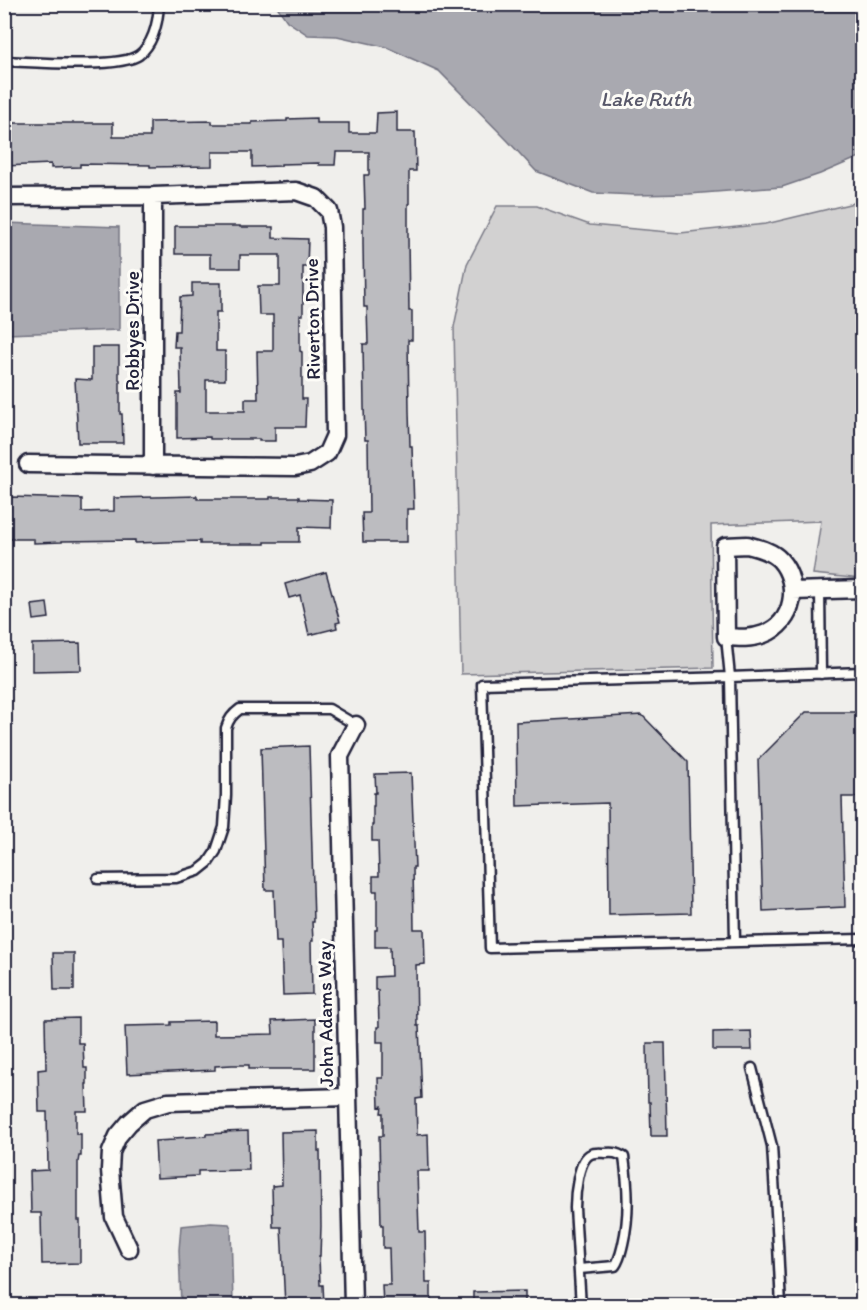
<svg xmlns="http://www.w3.org/2000/svg" width="867" height="1310" viewBox="0 0 867 1310" font-family="Itim,sans-serif">
  <style>
    .green { fill: #d2d1d1; stroke: #7a7a86; stroke-width: 1.5 }
    .water { fill: #a9a9b0; stroke: #737381; stroke-width: 1.5 }
    .building { fill: #bcbcc0; stroke: #22223b; stroke-width: 1.5 }
    .lines { fill: none; stroke-linecap: round; stroke-linejoin: round }
    .lane-casing { stroke: #22223b; stroke-width: 13 }
    .street-casing { stroke: #22223b; stroke-width: 21 }
    .lane { stroke: #fdfcf7; stroke-width: 8 }
    .street { stroke: #fdfcf7; stroke-width: 16 }
    .labels { text-anchor: middle; stroke-width: 6; stroke-linejoin: round; paint-order: stroke }
    .street-label { font-size: 20px; fill: #22223b; stroke: #fdfcf7 }
    .water-label { font-size: 21px; font-style: italic; fill: #58586a; stroke: #fdfcf7 }
  </style>
  <rect width="100%" height="100%" fill="#f0efec"/>
  <filter id="ink" filterUnits="userSpaceOnUse"><feTurbulence type="fractalNoise" baseFrequency=".0167" numOctaves="2"/><feDisplacementMap in="SourceGraphic" scale="12" xChannelSelector="R" yChannelSelector="G"/><feConvolveMatrix kernelMatrix="1 2 1 2 8 2 1 2 1" color-interpolation-filters="sRGB"/></filter>
  <g filter="url(#ink)">
    <!-- green -->
    <path class="green" d="M862,201V579L813,574L821,521L711,525L713,668L461,674L454,327L467,264L497,206H537L590,225L680,233L766,224Z"/>
    <!-- water -->
    <path class="water" d="M276,5H862V156L820,174L782,187L689,194L635,195L593,193L536,171L508,141L439,71L386,47L337,36L308,35L287,21Z
      M5,223L119,227V330L7,334V305L4,304Z
      M211,1223L229,1224L231,1228L233,1305H181L179,1250L181,1226Z"/>
    <!-- building -->
    <path class="building" d="M397,112V132H415L416,171H409V204H408V238L409,311H412V340H408L409,411L410,446H412L414,509H407V542H363L362,513H369L368,440H365L364,407L363,344H368L367,307H364L363,244V209H365L364,175H369V152H336L335,165H319V163L281,164V166L252,167V152H212V166L150,167V165L80,164V167L51,168V164L4,166V123H113V137H150V122L212,121V124H252V122L287,121V119L316,118V123H349V133H376L377,113Z
      M175,226H240V227H273V238L308,239L307,267H303V315H300V351L302,352V399H306L305,427H275V441H259V439H210V437L177,438V393H181L180,347H174L175,331H179L180,297L192,296V283H221V312H216V351H225V380H206V411H245V399H258L257,351H273V315H259L258,286H280V255H240V268H210V254H175Z
      M92,347H119V380H120V414H122L123,443H78L75,379L92,380Z
      M197,496V499H270V497H299V499L332,500L331,528L299,527V542H265V544H200V541L135,543V540L62,541V542L34,543V539H4V510H10V497L82,499V512L114,511V498Z
      M326,572L340,622L336,623L337,628L309,635L300,595L289,598L285,584Z
      M47,603L49,618L34,620L32,605Z
      M80,643L81,670L32,671V644Z
      M806,712H862V797H842L845,907L763,911L758,760Z
      M642,715L688,762L691,913L609,915L608,803L517,806L516,722Z
      M309,746L314,922H312L313,941H311L312,994L283,995L281,942H276L274,890H265L261,748Z
      M411,773L415,867H413L414,929H424L425,964L416,965L417,1026H419L422,1098L416,1099L417,1135L428,1134L429,1171H417L419,1232H425L426,1283H431V1305H383L382,1285H390L389,1248H383V1225H381L379,1136H383V1113H381L382,1106L379,1107L378,1078H383V1042H377V1027H379L378,990H375V977L391,976L390,947H375V930H377V891H373V876H379L378,841H372V825H373V806H374V793H376L375,774Z
      M53,953H74V990H54Z
      M78,1018V1043H83L84,1068H87V1084H86L87,1111H76V1134H81V1156H79L78,1162V1220H80V1263L42,1264L41,1213H31L30,1171L48,1170L47,1112H39L38,1070L46,1069L45,1019Z
      M315,1019V1069H249V1065H232L215,1066V1070L127,1074L125,1026L171,1025V1022L214,1021V1035L273,1034L272,1021Z
      M751,1031L752,1050H713V1032Z
      M647,1043H665L667,1136H651L650,1102H648Z
      M248,1131L249,1170L198,1171V1176L157,1178L155,1141L174,1140V1138L206,1136V1134L226,1133L225,1132Z
      M318,1131V1151H320L321,1226L320,1256H319L320,1285H323L324,1305H285L281,1227H273L272,1186L282,1185L281,1132Z
      M525,1291V1305H473V1292Z"/>
    <g class="lines">
      <defs>
        <path id="lane" d="M4,61C32,62 120,69 139,55C154,43 158,23 159,4
          M820,590L821,674
          M726,637L730,677L482,684L490,948L862,939
          M98,879L176,878L198,871L208,863L216,851L224,827L226,795V728C229,719 232,715 240,709H329L356,725
          M735,942L730,677L862,672
          M752,1068L772,1146L778,1245L781,1306
          M579,1269L615,1266C620,1259 621,1252 623,1244C630,1214 628,1186 624,1157C617,1153 613,1152 606,1153C601,1153 595,1152 591,1154C578,1159 575,1195 575,1208L581,1306"/>
        <path id="street" d="M4,197L153,196L296,191L316,198L329,211L332,227L335,435L327,453L310,464L295,467L28,464
          M153,466V196
          M747,545C758,548 772,551 780,560C801,584 794,623 764,634C751,639 739,638 726,637L725,546Z
          M793,591L862,589
          M129,1249L114,1217L110,1170L111,1152L118,1136L129,1123L145,1109L168,1102L348,1097
          M353,1306L340,756L356,725"/>
      </defs>
      <!-- lane casing -->
      <use href="#lane" class="lane-casing"/>
      <!-- street casing -->
      <use href="#street" class="street-casing"/>
      <!-- lane -->
      <use href="#lane" class="lane"/>
      <!-- street -->
      <use href="#street" class="street"/>
    </g>
  </g>
  <g class="labels">
    <!-- street labels -->
    <g class="street-label">
      <text transform="translate(312 319) rotate(-91)" y="7">Riverton Drive</text>
      <text transform="translate(132 331) rotate(-90)" y="7">Robbyes Drive</text>
      <text transform="translate(325 1014) rotate(-91)" y="7">John Adams Way</text>
    </g>
    <!-- water labels -->
    <g class="water-label">
      <text x="646" y="106">Lake Ruth</text>
    </g>
  </g>
  <!-- margin -->
  <rect width="867" height="1310" fill="none" stroke="#fdfcf7" stroke-width="24"/>
  <rect x="12" y="12" width="843" height="1286" fill="none" stroke="#22223b" stroke-width="2" filter="url(#ink)"/>
</svg>
